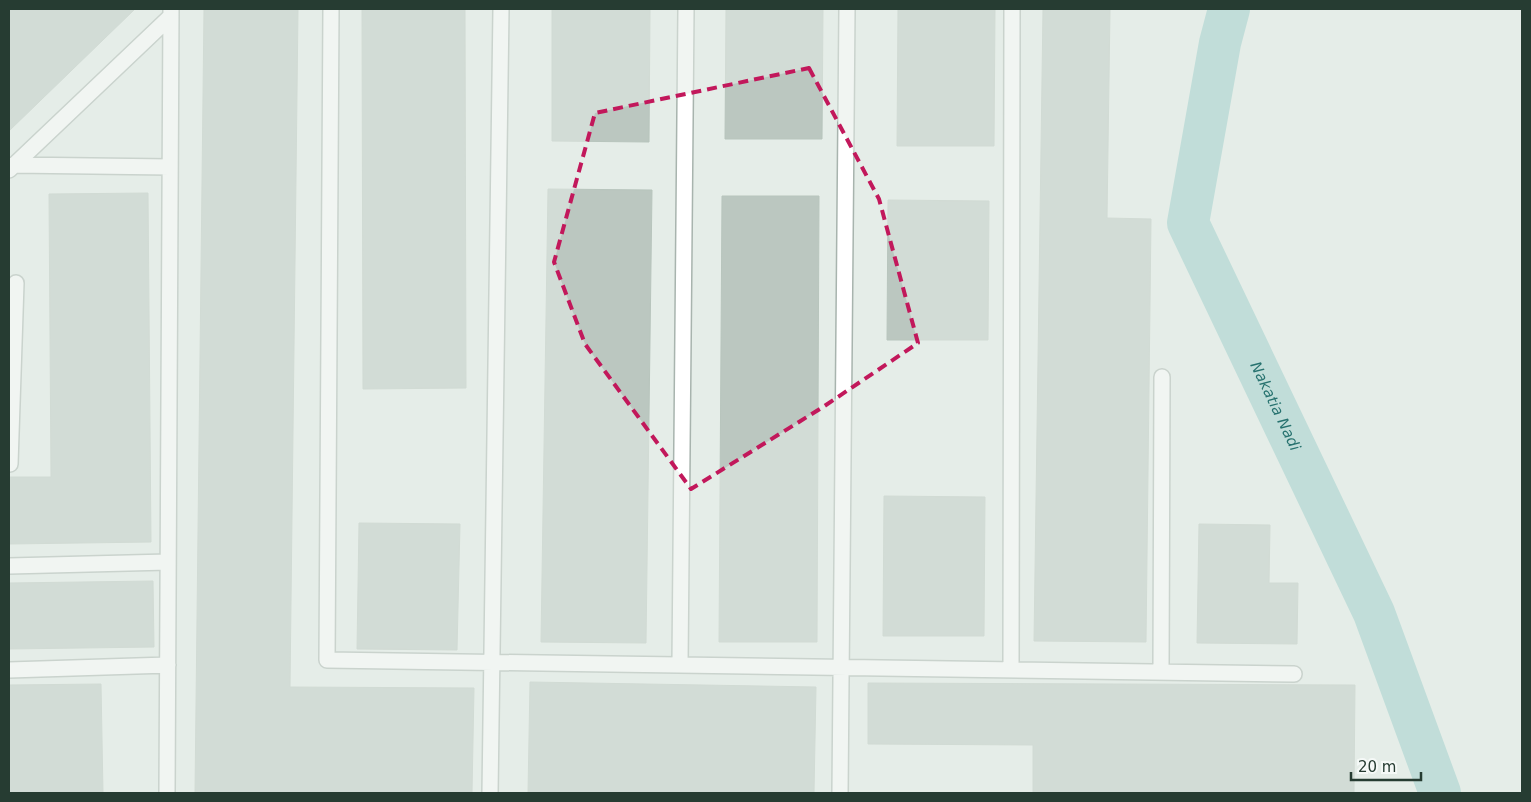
<svg xmlns="http://www.w3.org/2000/svg" width="1531" height="802" viewBox="0 0 1531 802" font-family="'DejaVu Sans',sans-serif">
  <style>
    .lines { fill: none; stroke-linecap: round; stroke-linejoin: round }
    .river { stroke: #94cbc8; stroke-width: 42 }
    .building { fill: #bbc7c0; stroke: #b8c5bd }
    .street-casing { stroke: #a8b4ae; stroke-width: 18 }
    .street { stroke: #fff; stroke-width: 15 }
    .marked { fill: none; stroke: #c2185b; stroke-width: 4; stroke-dasharray: 10 6; stroke-linejoin: round }
    .labels { text-anchor: middle; stroke-width: 4; stroke-linejoin: round; paint-order: stroke }
    .water-label { font-size: 15px; font-style: italic; fill: #27726f; stroke: #f5f9f7 }
  </style>
  <rect width="100%" height="100%" fill="#e5ede8"/>
  <g class="lines">
    <!-- river -->
    <path class="river" id="s1" d="M1229,9L1220,43L1188,223L1374,613L1440,793"/>
  </g>
  <!-- building -->
  <path class="building" d="M9,9H135L9,131Z
    M204,9H298L290,687L474,688L472,793H195Z
    M362,9H465L466,388L363,389Z
    M552,9H650L649,142L552,141Z
    M726,9H823L822,139H725Z
    M898,9H995L994,146H897Z
    M1043,9H1110L1107,218L1151,219L1146,642L1034,641Z
    M548,189L652,190L646,643L541,642Z
    M148,193L151,542L9,544V477H51L49,194Z
    M722,196H819L817,642H719Z
    M888,200L989,201L988,340H887Z
    M884,496L985,497L984,636H883Z
    M359,523L460,524L457,650L357,649Z
    M1199,524L1270,525L1269,583H1298L1297,644L1197,643Z
    M153,581L154,647L9,649V583Z
    M530,682L816,687L814,793H528Z
    M868,683L1355,685L1354,793H1033V745L868,744Z
    M101,684L103,793H9V685Z"/>
  <g class="lines">
    <defs>
      <path id="street" d="M331,9L327,660L1294,674
        M13,165L170,167
        M9,170L171,16
        M10,464L16,283
        M9,566L168,562
        M680,664L686,9
        M1011,669L1012,9
        M9,670L168,665
        M1161,672L1162,377
        M167,793L171,9
        M490,793L501,9
        M840,793L847,9"/>
    </defs>
    <!-- street casing -->
    <use href="#street" class="street-casing"/>
    <!-- street -->
    <use href="#street" class="street"/>
  </g>
  <!-- marked area -->
  <path d="M0 0H1531V802H0ZM809,68L879,199L918,343L823,407L691,489L585,344L554,262L595,113Z" fill="#e5ede8" fill-opacity=".55" fill-rule="evenodd"/>
  <path class="marked" d="M809,68L879,199L918,343L823,407L691,489L585,344L554,262L595,113Z"/>
  <g class="labels">
    <!-- water labels -->
    <g class="water-label">
      <text dy="5" stroke="none"><textPath href="#s1" startOffset="421">Nakatia Nadi</textPath></text>
    </g>
  </g>
  <!-- border -->
  <rect width="1531" height="802" fill="none" stroke="#263c32" stroke-width="20"/>
  <!-- scale -->
  <path d="M1351 772v8h70v-8" fill="none" stroke="#263c32" stroke-width="2.5"/>
  <text x="1358" y="772" font-size="15" fill="#263c32" stroke="#f5f9f7" stroke-width="4" paint-order="stroke">20 m</text>
</svg>
